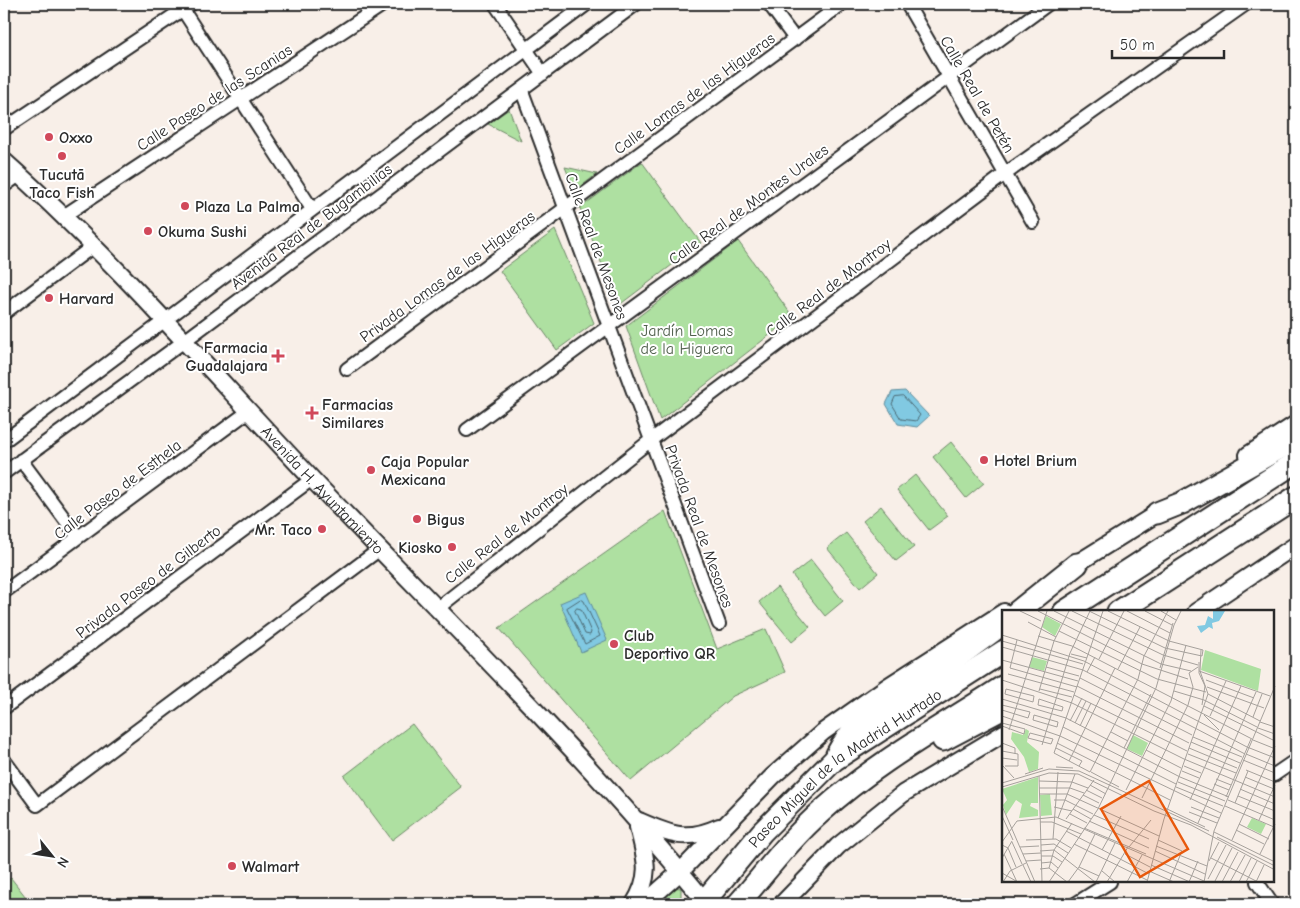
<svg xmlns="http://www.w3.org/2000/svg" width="1300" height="908" viewBox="0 0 1300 908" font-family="'Comic Neue',sans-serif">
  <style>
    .green { fill: #aee0a1; stroke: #6c8666 }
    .water { fill: #81c9e2; stroke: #5f8a99 }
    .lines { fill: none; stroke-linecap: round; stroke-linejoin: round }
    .shore { stroke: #4d6a74; stroke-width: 1 }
    .minor-casing { stroke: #2b2b2b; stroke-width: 16 }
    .tertiary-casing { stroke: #2b2b2b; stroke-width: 20 }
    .trunk-casing { stroke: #2b2b2b; stroke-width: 25 }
    .minor { stroke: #fff; stroke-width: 12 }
    .tertiary { stroke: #fff; stroke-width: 16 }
    .trunk { stroke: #fff; stroke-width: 21 }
    .poi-dot { fill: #d1495b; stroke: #fff; stroke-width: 2 }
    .labels { text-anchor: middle; stroke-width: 4; stroke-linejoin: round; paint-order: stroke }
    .street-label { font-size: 16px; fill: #2b2b2b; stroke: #fff }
    .poi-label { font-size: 16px; font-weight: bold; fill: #2b2b2b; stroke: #fff; text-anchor: start }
    .park-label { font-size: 16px; fill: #52614e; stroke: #fff }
    .inset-road { fill: none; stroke: #a6a19c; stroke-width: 1 }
    .view { fill: #e8590c; fill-opacity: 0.15; stroke: #e8590c; stroke-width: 2.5 }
    .inset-edge { fill: none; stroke: #2b2b2b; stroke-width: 2.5 }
  </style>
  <rect width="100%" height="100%" fill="#f8efe8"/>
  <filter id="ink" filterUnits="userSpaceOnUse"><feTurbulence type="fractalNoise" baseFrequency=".02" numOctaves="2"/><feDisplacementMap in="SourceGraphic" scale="10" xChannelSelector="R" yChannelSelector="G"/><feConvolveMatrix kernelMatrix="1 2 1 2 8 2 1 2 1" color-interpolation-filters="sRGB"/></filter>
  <g filter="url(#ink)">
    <!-- green -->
    <path class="green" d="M509,109L521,141L488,124Z
      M642,162L701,243L618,306L580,208Z
      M565,167L597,174L575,191Z
      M555,230L594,323L557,350L500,271Z
      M738,241L793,317L660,420L626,326Z
      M951,442L984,483L966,498L933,457Z
      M915,475L948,516L929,530L897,490Z
      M881,506L914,547L896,561L863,521Z
      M665,511L717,649L766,629L785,672L733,696L631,781L499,628Z
      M846,533L878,573L860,588L827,548Z
      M811,560L843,601L825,616L792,575Z
      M777,587L810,627L792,642L759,602Z
      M412,724L461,787L392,840L344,776Z
      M11,878L29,901L26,904H4V883Z
      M670,887L681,888V899L675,904H652Z"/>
    <!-- water -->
    <path class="water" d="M905,391L929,416L917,427L898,424L886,404L892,392Z
      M586,592L607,640L581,652L560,603Z"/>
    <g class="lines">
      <!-- shore -->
      <path class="shore" d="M903,396L920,415L916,421L901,419L892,404L895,397Z
        M581,599L584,601L600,636L585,644L567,608Z
        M577,608L581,609L591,632L590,635L585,634L575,611Z"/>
      <defs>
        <path id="minor" d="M179,4L312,209
          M495,4L543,74
          M769,4L795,39
          M907,4L1033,222
          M522,91L719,624
          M4,129L191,4
          M4,186L19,175
          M62,217L384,4
          M4,313L92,247
          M347,369L842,4
          M467,430L1048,4
          M4,441L587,4
          M21,460L78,537
          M4,473L183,342L636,4
          M4,592L249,411
          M438,608L651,440L1005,174L1246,4
          M4,708L312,479
          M4,760L37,805L380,549
          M1274,775L1296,760
          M1257,882L1272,904
          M1075,904L1110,882"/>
        <g id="tertiary">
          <path id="s1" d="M4,161C114,259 211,372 312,479C445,619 585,754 707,904"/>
          <path d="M1248,455L1296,424"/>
          <path d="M1068,569L1166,508"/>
          <path d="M1196,612L1296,545"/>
          <path d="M639,821C671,835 686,842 719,827"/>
          <path d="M634,904C652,875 646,859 638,827"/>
          <path d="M644,904L680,872L773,776L823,732L887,687L1004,612"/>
          <path d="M782,904L838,846L904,793L1004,733"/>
        </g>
        <g id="trunk">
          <path d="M1157,513L1182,503L1296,439"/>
          <path d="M1017,612L1077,564"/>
          <path d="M1064,612L1296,462"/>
          <path d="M1118,612L1296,497"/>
          <path d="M943,740L1004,708"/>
          <path d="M837,754C854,720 883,709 914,688C944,667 974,645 1004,623"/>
          <path id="s2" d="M702,904L762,832L834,760L1004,651"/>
          <path d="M738,904C765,873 791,838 822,811C876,762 943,726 1004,686"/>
        </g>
      </defs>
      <!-- minor casing -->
      <use href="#minor" class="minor-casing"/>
      <!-- tertiary casing -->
      <use href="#tertiary" class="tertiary-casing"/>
      <!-- trunk casing -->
      <use href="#trunk" class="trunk-casing"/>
      <!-- minor -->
      <use href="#minor" class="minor"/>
      <!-- tertiary -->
      <use href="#tertiary" class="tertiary"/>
      <!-- trunk -->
      <use href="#trunk" class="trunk"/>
    </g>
  </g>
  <!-- markers -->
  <g class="poi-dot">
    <circle cx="49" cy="137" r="5"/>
    <circle cx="62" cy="156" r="5"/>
    <circle cx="185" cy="206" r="5"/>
    <circle cx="148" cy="231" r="5"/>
    <circle cx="49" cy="298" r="5"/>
    <path d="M275.5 348.5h5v5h5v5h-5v5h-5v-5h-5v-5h5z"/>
    <path d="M309.5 405.5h5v5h5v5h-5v5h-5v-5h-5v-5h5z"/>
    <circle cx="984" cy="460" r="5"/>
    <circle cx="371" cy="470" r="5"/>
    <circle cx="417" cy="519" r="5"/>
    <circle cx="322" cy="529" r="5"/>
    <circle cx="452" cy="547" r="5"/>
    <circle cx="614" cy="644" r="5"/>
    <circle cx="232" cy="866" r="5"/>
  </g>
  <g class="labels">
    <!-- street labels -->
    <g class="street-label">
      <text transform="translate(694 93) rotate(-36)" y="6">Calle Lomas de las Higueras</text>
      <text transform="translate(978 94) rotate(60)" y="6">Calle Real de Petén</text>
      <text transform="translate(214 97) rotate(-33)" y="6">Calle Paseo de las Scanias</text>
      <text transform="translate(748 204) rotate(-36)" y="6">Calle Real de Montes Urales</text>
      <text transform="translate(311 226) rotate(-37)" y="6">Avenida Real de Bugambilias</text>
      <text transform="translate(597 246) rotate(70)" y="6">Calle Real de Mesones</text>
      <text transform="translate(447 276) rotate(-36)" y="6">Privada Lomas de las Higueras</text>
      <text transform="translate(828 287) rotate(-37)" y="6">Calle Real de Montroy</text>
      <text transform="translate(117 489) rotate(-37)" y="6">Calle Paseo de Esthela</text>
      <text dy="6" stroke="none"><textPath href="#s1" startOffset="458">Avenida H. Ayuntamiento</textPath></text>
      <text transform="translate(700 526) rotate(70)" y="6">Privada Real de Mesones</text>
      <text transform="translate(506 533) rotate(-38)" y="6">Calle Real de Montroy</text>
      <text transform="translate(148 581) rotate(-37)" y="6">Privada Paseo de Gilberto</text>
      <text dy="6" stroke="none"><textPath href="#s2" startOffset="199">Paseo Miguel de la Madrid Hurtado</textPath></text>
    </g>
    <!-- poi labels -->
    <g class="poi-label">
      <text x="59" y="143">Oxxo</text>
      <text x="62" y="180" text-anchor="middle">Tucutā<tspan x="62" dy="18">Taco Fish</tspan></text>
      <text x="195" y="212">Plaza La Palma</text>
      <text x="158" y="237">Okuma Sushi</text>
      <text x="59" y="304">Harvard</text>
      <text x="268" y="353" text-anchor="end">Farmacia<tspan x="268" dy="18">Guadalajara</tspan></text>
      <text x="322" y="410">Farmacias<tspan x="322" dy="18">Similares</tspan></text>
      <text x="994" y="466">Hotel Brium</text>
      <text x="381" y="467">Caja Popular<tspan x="381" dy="18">Mexicana</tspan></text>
      <text x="427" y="525">Bigus</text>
      <text x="312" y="535" text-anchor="end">Mr. Taco</text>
      <text x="442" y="553" text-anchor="end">Kiosko</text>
      <text x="624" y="641">Club<tspan x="624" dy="18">Deportivo QR</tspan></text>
      <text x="242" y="872">Walmart</text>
    </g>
    <!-- park labels -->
    <g class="park-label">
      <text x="687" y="336">Jardín Lomas<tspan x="687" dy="18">de la Higuera</tspan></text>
    </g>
  </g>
  <!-- overview -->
  <g transform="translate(1002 610)">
    <rect width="272" height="272" fill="#f8efe8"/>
    <path d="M44,6L59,14L53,26L40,17ZM203,40L259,59L256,81L199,60ZM30,47L45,51L42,61L27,57ZM24,119L27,121L25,132L37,142L36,159L27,162L22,147L9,129L10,122L21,125ZM131,125L146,133L140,146L125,139ZM36,167V193H29L28,196L36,200V206L17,208L20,194L14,190L4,205L1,195L5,190L0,179ZM48,184L50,205L39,206L38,185ZM250,208L264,214L259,224L245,217Z" fill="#aee0a1"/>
    <path d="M211,1H223L217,11L210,13L211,19L207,17L199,23L195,16L203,15L206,6L211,9Z" fill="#81c9e2"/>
    <path class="inset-road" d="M18,1L39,11M36,1L140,54L186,69M52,1L159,54L189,61M70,1L161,45L196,55M87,1L163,38L200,46L201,40L167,31L106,1M101,1L52,143L88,162L136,69L142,46L166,1M125,1L168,23M143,1L170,15M159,1L174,10M26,12L54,27M57,21L155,69L204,82M0,25L82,51L245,137L273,148M36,26L70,36L250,129M15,30L8,58L75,77M0,31L81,54M0,37L81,60L243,144M69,44L85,48M97,49L122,1M0,50L76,71M197,52V63L203,76L200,95M44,57L77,66M158,58L171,13M116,59L138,17M197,61L268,86M85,62L93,47M6,64L72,82M78,68L190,125M0,70L70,93L182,149L273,187M204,70L252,88M75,76L187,133M205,77L262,98M4,79L32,86L31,92L3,84ZM38,79L70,87M37,81L52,31L67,1M172,81L202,90L255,117M206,84L258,111M72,85L185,141M0,89L64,108L178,167L227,187M37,89L61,97L60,101L36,95ZM0,95L28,102L26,108L0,100M202,96L273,131M32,105L56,112L55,117L31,110ZM202,105L217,120M0,106L58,126L219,203M208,106L224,71M251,107L260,84M68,111L80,88M258,112L273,117M0,113L23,119L22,124L0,116M73,113L84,91M78,116L89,93M61,117L174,174M256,118L273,124M7,120L45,1M109,122L126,131M28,123L51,129L49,134L26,128ZM191,127L240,147M251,130L271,138M189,132L238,153M0,133L13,138V144M55,133L168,190M40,135L68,43L88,1M54,138L80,151L77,156M122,138L149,84M187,138L235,158M144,140L179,158M0,141L16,144V156H3M186,144L234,163M244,144L273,156M0,148L15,150M241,150L273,163M67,151L113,58M0,155L12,168M182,156L199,163M54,157L71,158M244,160L273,172M180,161L197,168M89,162L117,177M23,164L41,158M37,166L40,272M243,167L272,179M214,169L229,175M37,171L70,172L86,178M176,172L223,191M0,173L47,159L77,161L207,221M212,174L227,180M88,175L104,184M0,177L47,163L76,164L152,201L189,215L273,260M174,177L221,196M37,178H68L82,183M238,179L273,194M84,180L100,188M124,180L169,91L184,35M37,184H65L157,226M81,185L97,193M236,186L273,201M224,187L249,129M140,188L186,95L191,77L187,63L196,57M52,190H63L91,204M188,190L239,76M226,190L273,210M233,193L246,161M0,196L33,272M223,196L272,217M52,197L70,201M189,197L217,208M163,198L203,217M71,199L89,209M187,202L215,213M68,204L85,213M92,205L147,229M0,206L11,230M56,208L73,164M64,209L92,170M257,210L273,175M87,211L147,238M38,212H50L79,224M196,213L254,82M237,214L267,229M82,218L144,244M234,220L262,234M64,221L147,264M212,222L273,252M215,227L273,256M51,229L56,162M24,230L54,229L69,238M156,230L180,241L167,272M230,230L273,136M0,232L15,211L54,207L202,271M10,232L20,254M72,234L145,270M0,235L6,238L14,257M39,235L52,234L66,243M154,236L205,256M18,237L37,236M127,237L149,210M100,240L119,206M38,241L52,240L93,272M153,241L203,264M2,244L15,272M21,244L39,243M123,244L148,257M258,244L273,214M39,246H51L60,252M0,248L10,231M209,248L254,271M24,251L39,250M207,251L217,232M39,253L49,252L56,258M21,255L29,272M149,255L188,272M77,257L97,266M47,258L52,240L70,213M38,259L47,258L65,272M100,261L113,272M147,261L172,272M0,263L14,271M206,269L224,235M213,271L230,238M1,272L8,261L24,253M47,272L96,199L154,78L172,15L179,1M66,272L77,257L93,224M94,272L113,233M105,272L126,237M125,272L140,245M145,272L162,209L206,84L198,61L199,40M187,272L196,251M202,272L212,221L273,76M220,272L236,242M228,272L243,245M237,272L249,248M244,272L255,251M254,272L262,255"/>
    <path class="view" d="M147,171L186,239L138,267L99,199Z"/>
    <rect width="272" height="272" class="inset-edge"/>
  </g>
  <!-- margin -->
  <rect width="1300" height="908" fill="none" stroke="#fff" stroke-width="20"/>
  <rect x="10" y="10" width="1280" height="888" fill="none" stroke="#2b2b2b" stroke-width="2" filter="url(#ink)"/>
  <!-- north arrow -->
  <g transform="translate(52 856) rotate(120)" stroke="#ffffff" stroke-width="4" paint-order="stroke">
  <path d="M0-4L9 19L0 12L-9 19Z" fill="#2b2b2b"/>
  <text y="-8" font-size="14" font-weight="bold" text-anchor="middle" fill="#2b2b2b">N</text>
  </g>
  <!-- scale -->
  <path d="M1112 50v8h112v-8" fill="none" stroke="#2b2b2b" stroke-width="2.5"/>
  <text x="1120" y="50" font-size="15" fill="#2b2b2b" stroke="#ffffff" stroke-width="4" paint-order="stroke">50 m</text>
</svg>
